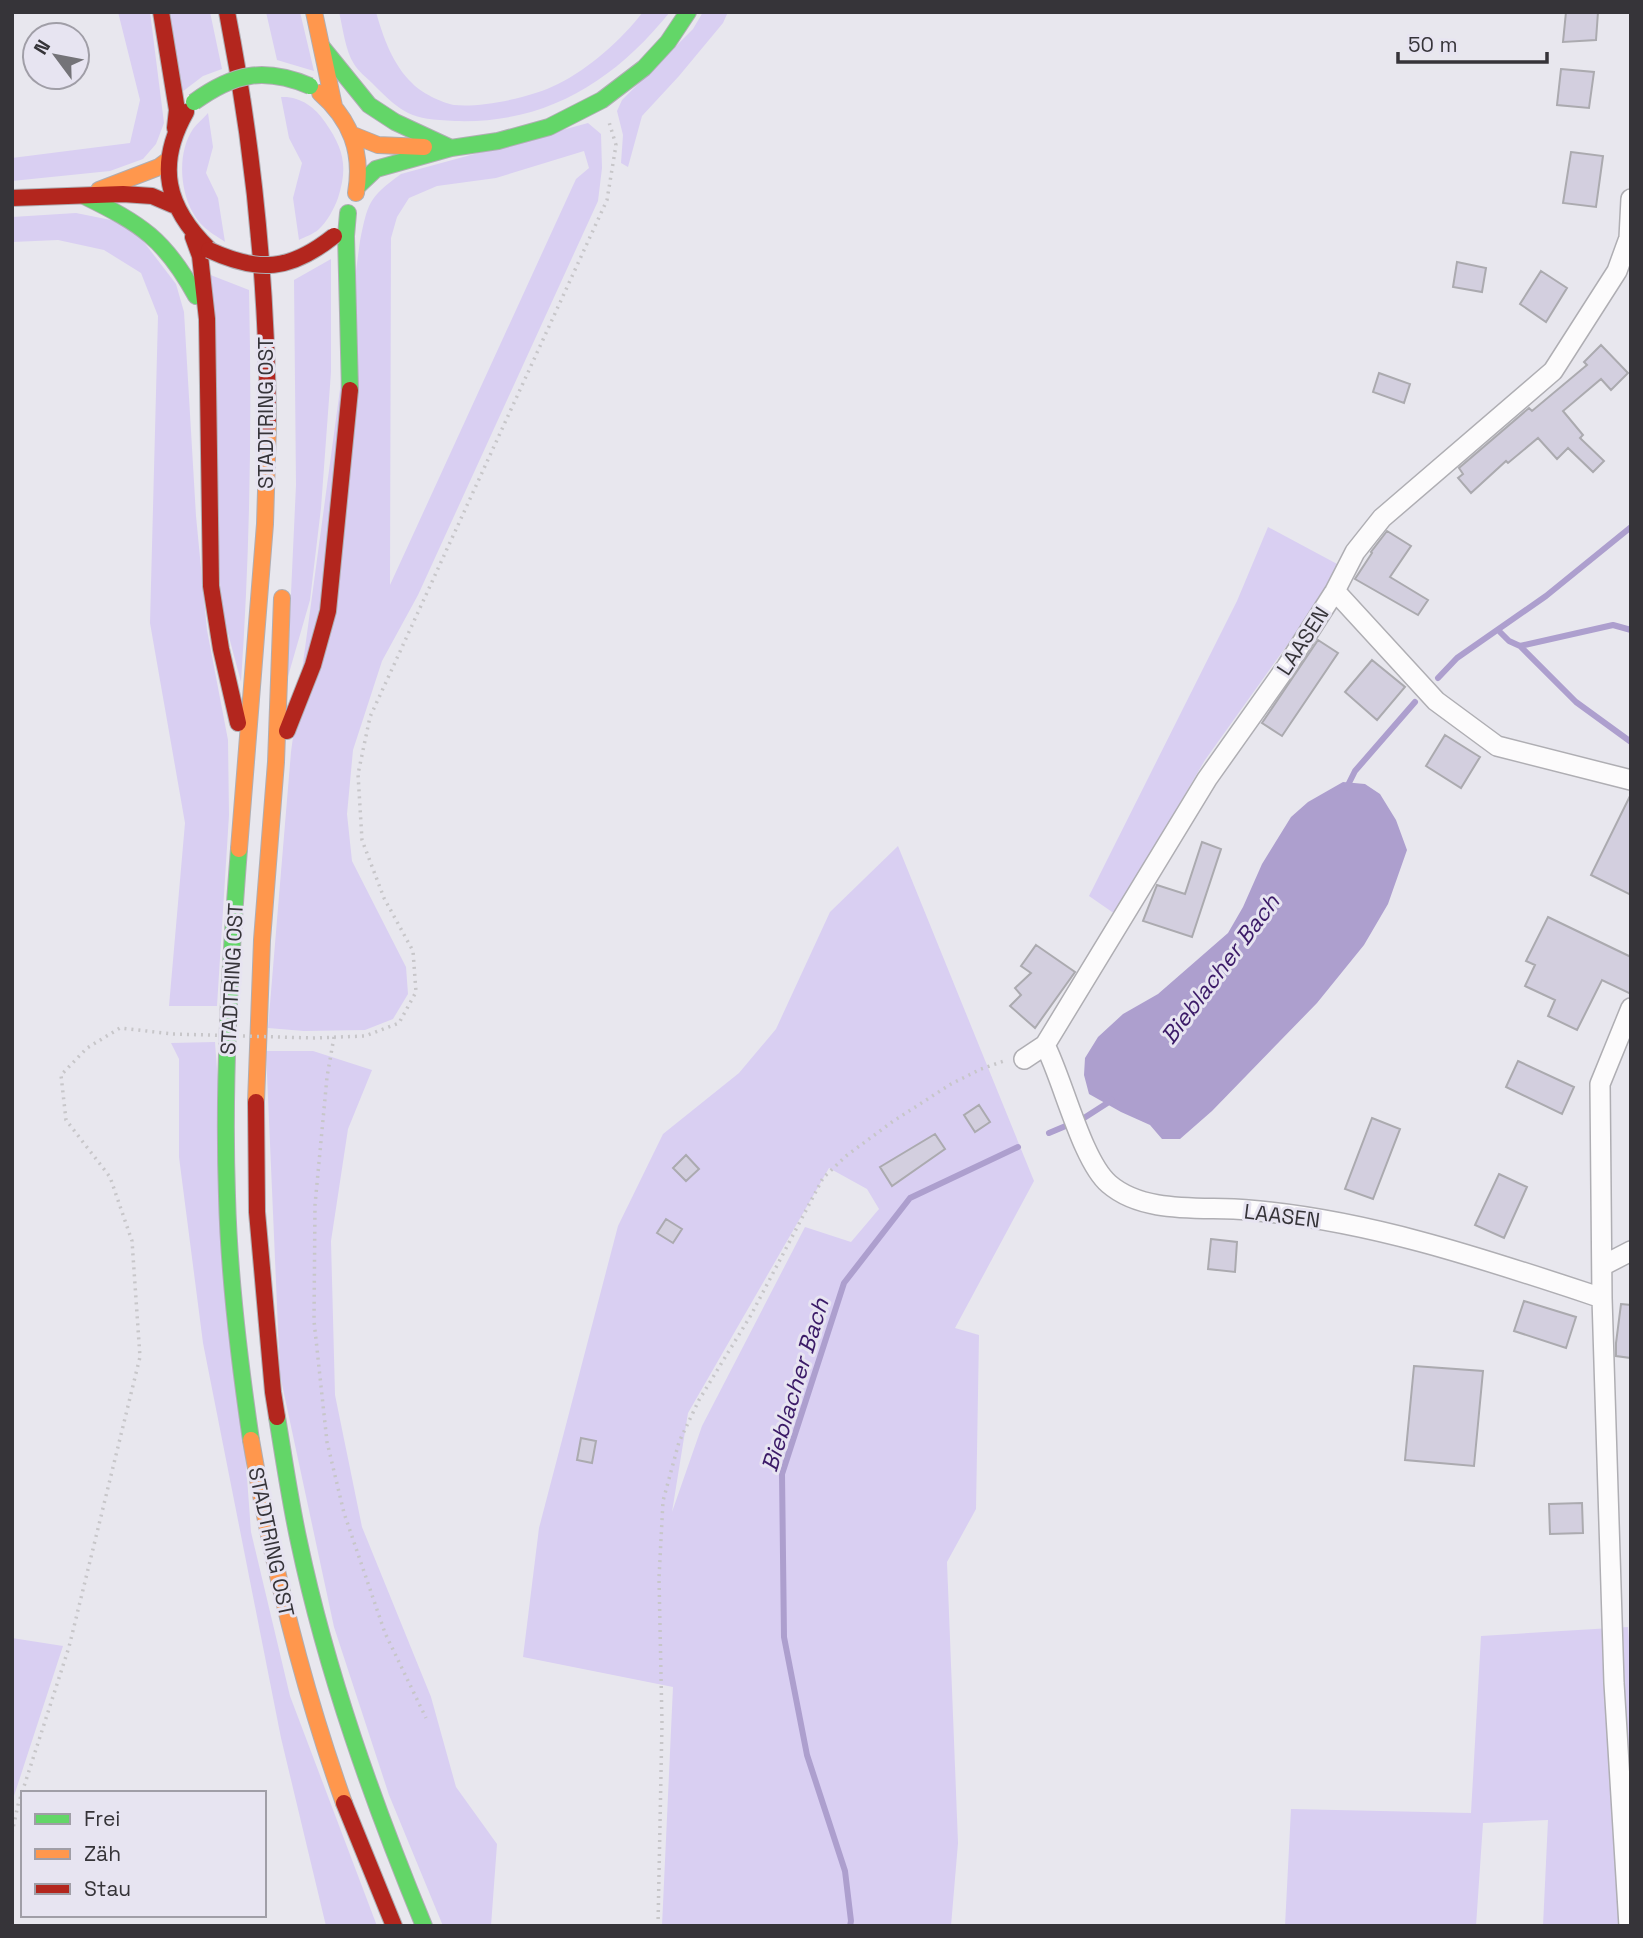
<svg xmlns="http://www.w3.org/2000/svg" width="1643" height="1938" viewBox="0 0 1643 1938" font-family="'Space Grotesk',sans-serif">
  <style>
    .green { fill: #d9cff2; fill-rule: evenodd }
    .water { fill: #ad9fce }
    .lines { fill: none; stroke-linecap: round; stroke-linejoin: round }
    .stream { stroke: #ad9fce; stroke-width: 6 }
    .building { fill: #d3cfdf; stroke: #abaaaf; stroke-width: 2 }
    .street-casing { stroke: #afaeb3; stroke-width: 22 }
    .fast-casing { stroke: #afaeb3; stroke-width: 18 }
    .slow-casing { stroke: #afaeb3; stroke-width: 18 }
    .jam-casing { stroke: #afaeb3; stroke-width: 18 }
    .path { stroke: #c7c6c9; stroke-width: 3.5; stroke-dasharray: 2 5; stroke-linecap: butt }
    .street { stroke: #fcfbfc; stroke-width: 19 }
    .fast { stroke: #63d668; stroke-width: 16 }
    .slow { stroke: #ff974d; stroke-width: 16 }
    .jam { stroke: #b3261e; stroke-width: 16 }
    .fast-bridge-casing { stroke: #afaeb3; stroke-width: 18; stroke-linecap: butt }
    .jam-bridge-casing { stroke: #afaeb3; stroke-width: 18; stroke-linecap: butt }
    .path-bridge { stroke: #c7c6c9; stroke-width: 3.5; stroke-dasharray: 2 5; stroke-linecap: butt }
    .fast-bridge { stroke: #63d668; stroke-width: 16 }
    .jam-bridge { stroke: #b3261e; stroke-width: 16 }
    .labels { text-anchor: middle; stroke-width: 6; stroke-linejoin: round; paint-order: stroke }
    .street-label { font-size: 21px; fill: #363439; stroke: #e7e4f1 }
    .water-label { font-size: 23px; font-style: italic; fill: #3b1a67; stroke: #e7e4f1 }
  </style>
  <rect width="100%" height="100%" fill="#e8e7ee"/>
  <!-- green -->
  <path class="green" d="M118,12H150L164,123L156,144L143,159L110,171L12,181V158L130,143L140,100Z
    M168,12H210L222,69L203,76L182,92Z
    M266,12H300L314,71L277,60Z
    M339,12H376C383,37 393,65 412,83C420,92 442,103 454,105C482,108 533,97 558,84C589,69 622,39 643,12H670C614,81 547,124 455,121C410,119 404,115 372,83C366,77 358,71 354,64C345,50 343,28 339,12Z
    M703,12H728L723,23L679,76L642,116L628,167L621,163L623,135L617,111L622,100L693,29Z
    M281,97C300,96 315,107 325,122C344,149 348,167 338,198C334,209 327,222 318,230C313,234 305,237 299,240L293,198L302,163L289,138Z
    M208,113L213,147L206,173L218,198L225,242C218,237 209,232 203,226C180,204 175,155 193,129C197,123 204,118 208,113Z
    M588,123L601,134L602,168L598,201L418,595L382,661L353,750L347,814L352,861L406,967L408,994L393,1019L365,1030L304,1031L268,1028L291,752L360,241C368,203 368,198 401,174ZM584,151L589,168L576,179L390,585L391,238L397,217L409,198L437,186L496,178Z
    M76,213L111,220L137,233L176,284L184,312L196,516L207,630L228,740L229,815L217,1006H169L185,823L150,623L158,316L141,273L104,250L58,240L12,242V217Z
    M331,259V372L321,508L310,600L287,680L296,485L294,280Z
    M208,274L249,290C252,421 250,551 241,682L221,607Z
    M1268,527L1339,565L1323,595L1205,760L1115,914L1089,896L1237,601Z
    M898,846L1034,1181L955,1328L979,1335L976,1509L947,1562L958,1843L951,1926H662L673,1687L523,1657L539,1528L618,1226L663,1134L739,1073L776,1029L830,912ZM829,1168L867,1189L879,1209L851,1242L805,1227L702,1426L672,1512L688,1413Z
    M215,1042L251,1532L290,1696L377,1926H326L281,1738L203,1343L179,1157V1059L171,1043Z
    M266,1051H313L372,1070L348,1129L331,1241L335,1395L362,1527L431,1697L456,1787L497,1844L491,1926H443L389,1795L334,1627L280,1375Z
    M1628,1627L1631,1667V1926H1543L1548,1820L1483,1823L1476,1926H1285L1291,1809L1471,1813L1481,1636Z
    M12,1638L63,1646L12,1802Z"/>
  <!-- water -->
  <path class="water" d="M1343,782L1365,784L1380,794L1396,820L1407,850L1388,904L1364,945L1317,1003L1212,1111L1180,1139H1162L1150,1125L1121,1112L1089,1094L1084,1075L1085,1058L1098,1037L1123,1014L1158,994L1228,933L1243,907L1262,864L1291,817L1308,802Z"/>
  <g class="lines">
    <!-- stream -->
    <path class="stream" d="M1498,630L1509,641L1520,646L1613,625L1631,630
      M1520,646L1576,702L1631,742
      M1438,678L1457,658L1546,596L1631,527
      M1347,787L1355,771L1415,702
      M1084,1118L1112,1100
      M1049,1133L1068,1125
      M850,1926L851,1921L845,1871L807,1755L784,1637L782,1474L844,1283L910,1198L1018,1147"/>
  </g>
  <!-- building -->
  <path class="building" d="M1566,12H1598L1596,40L1563,42Z
    M1561,69L1594,72L1589,108L1557,105Z
    M1571,152L1603,156L1596,207L1563,203Z
    M1457,262L1486,268L1482,292L1453,287Z
    M1541,271L1567,288L1546,322L1520,304Z
    M1601,345L1628,373L1611,390L1601,379L1563,411L1583,435L1580,438L1604,461L1593,472L1568,448L1557,459L1538,438L1508,463L1506,461L1471,493L1458,478L1463,474L1459,468L1529,408L1532,411L1587,365L1584,362Z
    M1379,373L1410,384L1404,403L1373,392Z
    M1387,531L1411,546L1390,577L1428,600L1418,615L1355,579L1372,553L1371,552Z
    M1318,640L1338,653L1282,736L1262,723Z
    M1372,660L1405,687L1377,720L1345,692Z
    M1445,735L1480,757L1461,788L1426,766Z
    M1631,794V895L1591,875Z
    M1202,842L1221,849L1192,937L1143,921L1157,885L1185,894Z
    M1548,917L1631,957V994L1602,980L1577,1030L1548,1016L1555,1000L1525,986L1535,965L1526,961Z
    M1036,945L1075,972L1035,1028L1010,1006L1021,995L1015,988L1031,973L1021,966Z
    M1518,1061L1574,1087L1562,1114L1506,1087Z
    M979,1105L990,1122L975,1132L964,1115Z
    M1372,1118L1400,1129L1373,1199L1345,1189Z
    M935,1134L945,1149L892,1186L880,1167Z
    M686,1155L699,1169L686,1181L673,1168Z
    M1499,1174L1527,1187L1504,1238L1475,1225Z
    M666,1219L682,1229L673,1243L657,1233Z
    M1211,1239L1237,1242L1235,1272L1208,1269Z
    M1524,1301L1576,1317L1566,1348L1514,1331Z
    M1621,1304L1631,1305V1358L1616,1356V1343Z
    M1414,1366L1483,1371L1474,1466L1405,1460Z
    M581,1438L596,1441L592,1463L577,1460Z
    M1582,1503L1583,1533L1550,1534L1549,1504Z"/>
  <g class="lines">
    <defs>
      <path id="street" d="M1335,591L1436,701L1497,746L1631,780
        M1045,1045C1063,1080 1082,1161 1109,1184C1145,1215 1204,1206 1248,1210C1370,1220 1487,1260 1602,1298
        M1024,1059L1045,1045L1207,779L1287,666L1335,591L1355,552L1382,518L1553,371L1617,271L1629,238L1631,199
        M1602,1266L1631,1251
        M1629,1926L1614,1683L1602,1298L1600,1084L1631,1008"/>
      <path id="fast" d="M322,47L369,105L395,122L451,148
        M357,187L376,169L451,148L498,141L549,127L602,100L644,68L668,42L688,12
        M84,196C141,224 165,239 196,296
        M348,213L346,236L350,390
        M239,849C230,964 223,1080 227,1196C229,1278 239,1359 251,1440
        M277,1417C284,1459 290,1501 299,1542C327,1674 373,1802 424,1926"/>
      <path id="slow" d="M314,12L334,106
        M320,93C351,120 363,152 356,193
        M353,135L378,145L424,147
        M99,190L159,167L167,161
        M239,849L265,524L268,424
        M256,1102L262,940L276,762L282,598
        M251,1440C272,1564 302,1685 344,1803"/>
      <path id="jam" d="M161,12L177,110L175,128
        M227,12C254,149 267,285 268,424
        M186,112C156,165 166,207 209,249
        M12,198L123,194L152,196L173,205
        M193,237L200,256L207,319L211,586L221,649L238,723
        M287,731L313,665L328,611L350,390
        M256,1102L257,1212L273,1392L277,1417
        M344,1803L394,1926"/>
    </defs>
    <!-- street casing -->
    <use href="#street" class="street-casing"/>
    <!-- fast casing -->
    <use href="#fast" class="fast-casing"/>
    <!-- slow casing -->
    <use href="#slow" class="slow-casing"/>
    <!-- jam casing -->
    <use href="#jam" class="jam-casing"/>
    <!-- path -->
    <path class="path" d="M334,1037L327,1077L315,1205L314,1321L327,1442L344,1513L385,1633L426,1718
      M313,1038L365,1036L399,1023L416,992L413,951L384,898L362,840L358,774L370,717L607,200L616,145L609,122
      M12,1833L18,1805L69,1647L140,1357L132,1241L110,1177L66,1120L61,1075L87,1048L120,1028L173,1034
      M658,1926L662,1723L659,1578L663,1501L679,1442L699,1400L751,1315L823,1178L846,1156L892,1122L951,1084L981,1069L1004,1061"/>
    <!-- street -->
    <use href="#street" class="street"/>
    <!-- fast -->
    <use href="#fast" class="fast"/>
    <!-- slow -->
    <use href="#slow" class="slow"/>
    <!-- jam -->
    <use href="#jam" class="jam"/>
    <defs>
      <path id="fast-bridge" d="M194,102C234,73 264,67 310,86"/>
      <path id="jam-bridge" d="M209,250C259,273 290,271 334,236"/>
    </defs>
    <!-- fast-bridge casing -->
    <use href="#fast-bridge" class="fast-bridge-casing"/>
    <!-- jam-bridge casing -->
    <use href="#jam-bridge" class="jam-bridge-casing"/>
    <!-- path-bridge -->
    <path class="path-bridge" d="M173,1034L313,1038"/>
    <!-- fast-bridge -->
    <use href="#fast-bridge" class="fast-bridge"/>
    <!-- jam-bridge -->
    <use href="#jam-bridge" class="jam-bridge"/>
  </g>
  <g class="labels">
    <!-- street labels -->
    <g class="street-label">
      <text transform="translate(266 413) rotate(-90)" y="7">STADTRING OST</text>
      <text transform="translate(1303 641) rotate(-57)" y="7">LAASEN</text>
      <text transform="translate(232 979) rotate(-87)" y="7">STADTRING OST</text>
      <text transform="translate(1282 1216) rotate(7)" y="7">LAASEN</text>
      <text transform="translate(271 1542) rotate(78)" y="7">STADTRING OST</text>
    </g>
    <!-- water labels -->
    <g class="water-label">
      <text transform="translate(1220 969) rotate(-53)" y="8">Bieblacher Bach</text>
      <text transform="translate(795 1385) rotate(-73)" y="8">Bieblacher Bach</text>
    </g>
  </g>
  <!-- border -->
  <rect width="1643" height="1938" fill="none" stroke="#363439" stroke-width="28"/>
  <!-- legend -->
  <rect x="21" y="1791" width="245" height="126" fill="#e7e4f1" stroke="#a09ea7" stroke-width="2"/>
  <rect x="35" y="1814" width="35" height="10" fill="#63d668" stroke="#a09ea7" stroke-width="2"/>
  <text x="84" y="1826" font-size="21" fill="#363439">Frei</text>
  <rect x="35" y="1849" width="35" height="10" fill="#ff974d" stroke="#a09ea7" stroke-width="2"/>
  <text x="84" y="1861" font-size="21" fill="#363439">Zäh</text>
  <rect x="35" y="1884" width="35" height="10" fill="#b3261e" stroke="#a09ea7" stroke-width="2"/>
  <text x="84" y="1896" font-size="21" fill="#363439">Stau</text>
  <!-- north arrow -->
  <g transform="translate(56 56) rotate(302)"><circle r="33" fill="#e7e4f1" stroke="#a09ea7" stroke-width="2"/>
  <path d="M0-5L12 26L0 18L-12 26Z" fill="#747378"/>
  <text y="-10" font-size="19" font-weight="bold" text-anchor="middle" fill="#363439">N</text>
  </g>
  <!-- scale -->
  <path d="M1398 52v10h149v-10" fill="none" stroke="#363439" stroke-width="3.5"/>
  <text x="1408" y="52" font-size="21" fill="#363439" stroke="#e7e4f1" stroke-width="5" paint-order="stroke">50 m</text>
</svg>
